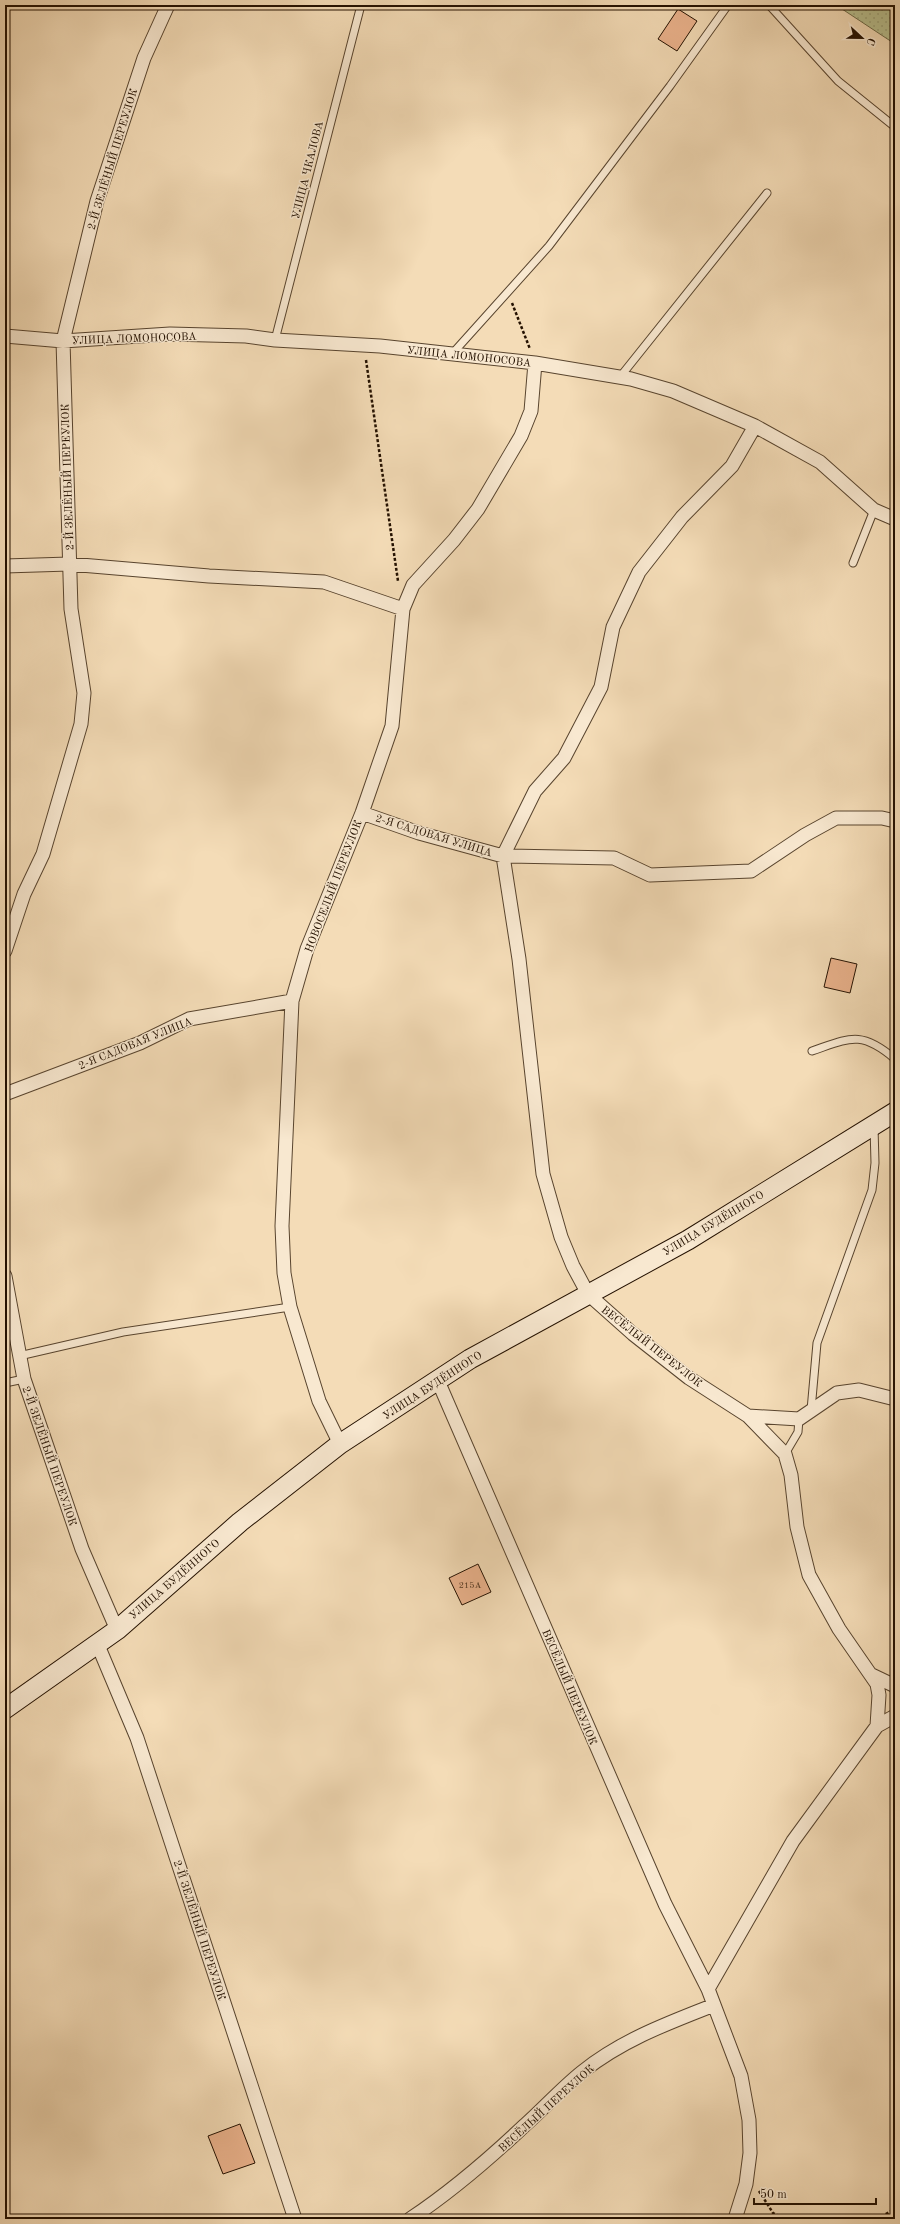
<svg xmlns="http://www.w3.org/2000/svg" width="900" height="2224" viewBox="0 0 900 2224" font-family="'Old Standard TT',serif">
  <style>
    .grass { fill: url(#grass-dots); stroke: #6e6948 }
    .building { fill: #ebb38d; stroke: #241101 }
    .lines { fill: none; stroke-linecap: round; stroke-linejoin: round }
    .lane-casing { stroke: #58442e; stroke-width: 9 }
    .street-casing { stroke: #58442e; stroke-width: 15 }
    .secondary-casing { stroke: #241101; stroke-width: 21 }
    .path { stroke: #241101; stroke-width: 2.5; stroke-dasharray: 3 2; stroke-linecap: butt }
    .lane { stroke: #f8e8d0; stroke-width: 7 }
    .street { stroke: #f8e8d0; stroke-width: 13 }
    .secondary { stroke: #f8e8d0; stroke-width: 19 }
    .labels { text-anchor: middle; stroke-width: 3; stroke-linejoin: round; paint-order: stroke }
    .number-label { font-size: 9px; fill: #563a24 }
    .street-label { font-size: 11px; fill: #241101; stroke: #f8e8d0 }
  </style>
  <defs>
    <pattern id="grass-dots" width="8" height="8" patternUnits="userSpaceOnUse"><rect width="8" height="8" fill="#b9c190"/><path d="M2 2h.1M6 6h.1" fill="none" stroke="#9fa57a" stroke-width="1.8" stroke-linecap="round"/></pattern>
  </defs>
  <rect width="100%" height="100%" fill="#f4dcb7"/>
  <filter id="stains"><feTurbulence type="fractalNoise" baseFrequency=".005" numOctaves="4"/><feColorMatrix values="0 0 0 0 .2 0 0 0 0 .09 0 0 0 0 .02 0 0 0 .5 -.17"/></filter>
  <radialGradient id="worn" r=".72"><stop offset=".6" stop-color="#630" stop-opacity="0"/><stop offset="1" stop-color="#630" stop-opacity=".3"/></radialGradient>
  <!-- grass -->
  <path class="grass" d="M836,5H895V44Z"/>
  <!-- building -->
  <path class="building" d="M678,9L697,21L677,51L658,39Z
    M831,958L857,964L850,993L824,987Z
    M478,1564L491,1592L462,1605L449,1578Z
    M240,2124L255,2163L223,2174L208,2136Z"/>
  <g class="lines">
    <defs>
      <path id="lane" d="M769,5L838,81L895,127
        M275,340L361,5
        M452,354L549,246L670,86L728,5
        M620,377L767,193
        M853,563L874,510
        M812,1051C850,1038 861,1030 895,1059
        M19,1356L123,1332L290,1307
        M5,1383L24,1379
        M811,1410L817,1343L872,1190L875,1163L874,1127
        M785,1454L798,1432L799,1419"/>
      <path id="street" d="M5,336L63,341L170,334L246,336L275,340L380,346L535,363L631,379L673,391L755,426L820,462L874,510L895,519
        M755,426L732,466L682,517L639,572L613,627L601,687L564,758L535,791L503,856L519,959L543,1174L561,1237L573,1266L588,1294L633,1334L689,1378L748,1416L785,1454L791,1475L797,1527L809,1575L839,1629L877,1684L879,1695L877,1726
        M5,566L69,564L209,576L324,582L403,609
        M362,813L419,833L503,856L614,858L650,875L751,871L805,835L836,818H882L895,821
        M5,951L24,894L43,854L81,724L84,693L71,609L63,341L97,201L144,58L168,5
        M5,1094L140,1043L189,1019L292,1001
        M5,1276L24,1379L82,1549L117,1630
        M438,1381L665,1904L708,1989L741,2076L749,2120L750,2153L746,2184L735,2219
        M748,1416L799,1419L837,1393L859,1390L895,1399
        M340,1444L319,1401L290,1307L284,1273L282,1226L292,1001L307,949L362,813L392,726L403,609L413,585L454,540L478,509L521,436L531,411L535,363
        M97,1643L137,1738L295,2219
        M872,1675L895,1686
        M708,1989L793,1841L877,1726L895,1716
        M410,2219C452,2191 488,2160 525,2125C544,2108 562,2088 582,2072C622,2040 668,2023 714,2005"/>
      <path id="secondary" d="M5,1709L117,1630L240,1522L340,1444L470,1359L688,1240L895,1112"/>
    </defs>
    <!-- lane casing -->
    <use href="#lane" class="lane-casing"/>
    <!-- street casing -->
    <use href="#street" class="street-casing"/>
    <!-- secondary casing -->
    <use href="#secondary" class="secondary-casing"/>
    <!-- path -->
    <path class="path" d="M512,303L530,349
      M366,360L398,581
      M759,2191L773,2213L785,2219
      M877,2219L895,2209"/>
    <!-- lane -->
    <use href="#lane" class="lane"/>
    <!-- street -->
    <use href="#street" class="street"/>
    <!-- secondary -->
    <use href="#secondary" class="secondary"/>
  </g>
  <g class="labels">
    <!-- number labels -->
    <g class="number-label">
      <text x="470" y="1588">215А</text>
    </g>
    <!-- street labels -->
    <g class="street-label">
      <text transform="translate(112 159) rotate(-73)" y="4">2-Й ЗЕЛЁНЫЙ ПЕРЕУЛОК</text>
      <text transform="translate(307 170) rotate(-76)" y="4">УЛИЦА ЧКАЛОВА</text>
      <text transform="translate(134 338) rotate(-2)" y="4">УЛИЦА ЛОМОНОСОВА</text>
      <text transform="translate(469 356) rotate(6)" y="4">УЛИЦА ЛОМОНОСОВА</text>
      <text transform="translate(67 477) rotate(-92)" y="4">2-Й ЗЕЛЁНЫЙ ПЕРЕУЛОК</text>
      <text transform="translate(434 835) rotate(17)" y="4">2-Я САДОВАЯ УЛИЦА</text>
      <text transform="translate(333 886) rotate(-69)" y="4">НОВОСЕЛЫЙ ПЕРЕУЛОК</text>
      <text transform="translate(135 1043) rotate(-22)" y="4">2-Я САДОВАЯ УЛИЦА</text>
      <text transform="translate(713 1223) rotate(-31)" y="4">УЛИЦА БУДЁННОГО</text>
      <text transform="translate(652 1346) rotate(38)" y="4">ВЕСЁЛЫЙ ПЕРЕУЛОК</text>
      <text transform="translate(432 1385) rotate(-33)" y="4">УЛИЦА БУДЁННОГО</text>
      <text transform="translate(50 1456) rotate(71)" y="4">2-Й ЗЕЛЁНЫЙ ПЕРЕУЛОК</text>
      <text transform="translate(174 1579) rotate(-41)" y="4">УЛИЦА БУДЁННОГО</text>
      <text transform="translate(570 1687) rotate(67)" y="4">ВЕСЁЛЫЙ ПЕРЕУЛОК</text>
      <text transform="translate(200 1930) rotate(72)" y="4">2-Й ЗЕЛЁНЫЙ ПЕРЕУЛОК</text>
      <text transform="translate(546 2108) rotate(-42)" y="4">ВЕСЁЛЫЙ ПЕРЕУЛОК</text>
    </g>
  </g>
  <!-- margin -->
  <rect width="900" height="2224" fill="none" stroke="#f4dcb7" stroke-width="20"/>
  <rect x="6" y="6" width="888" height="2212" fill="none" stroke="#241101" stroke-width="2"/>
  <rect x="10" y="10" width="880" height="2204" fill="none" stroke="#241101"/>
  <!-- north arrow -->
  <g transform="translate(862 38) rotate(112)" stroke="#f8e8d0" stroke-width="3" paint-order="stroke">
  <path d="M0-3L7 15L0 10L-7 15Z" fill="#241101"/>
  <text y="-6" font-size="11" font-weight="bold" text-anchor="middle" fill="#241101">С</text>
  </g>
  <!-- scale -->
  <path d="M754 2198v6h122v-6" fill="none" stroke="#241101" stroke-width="2"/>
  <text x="760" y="2198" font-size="12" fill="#241101" stroke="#f8e8d0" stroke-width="3" paint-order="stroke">50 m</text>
  <rect width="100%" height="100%" filter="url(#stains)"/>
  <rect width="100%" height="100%" fill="url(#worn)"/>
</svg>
